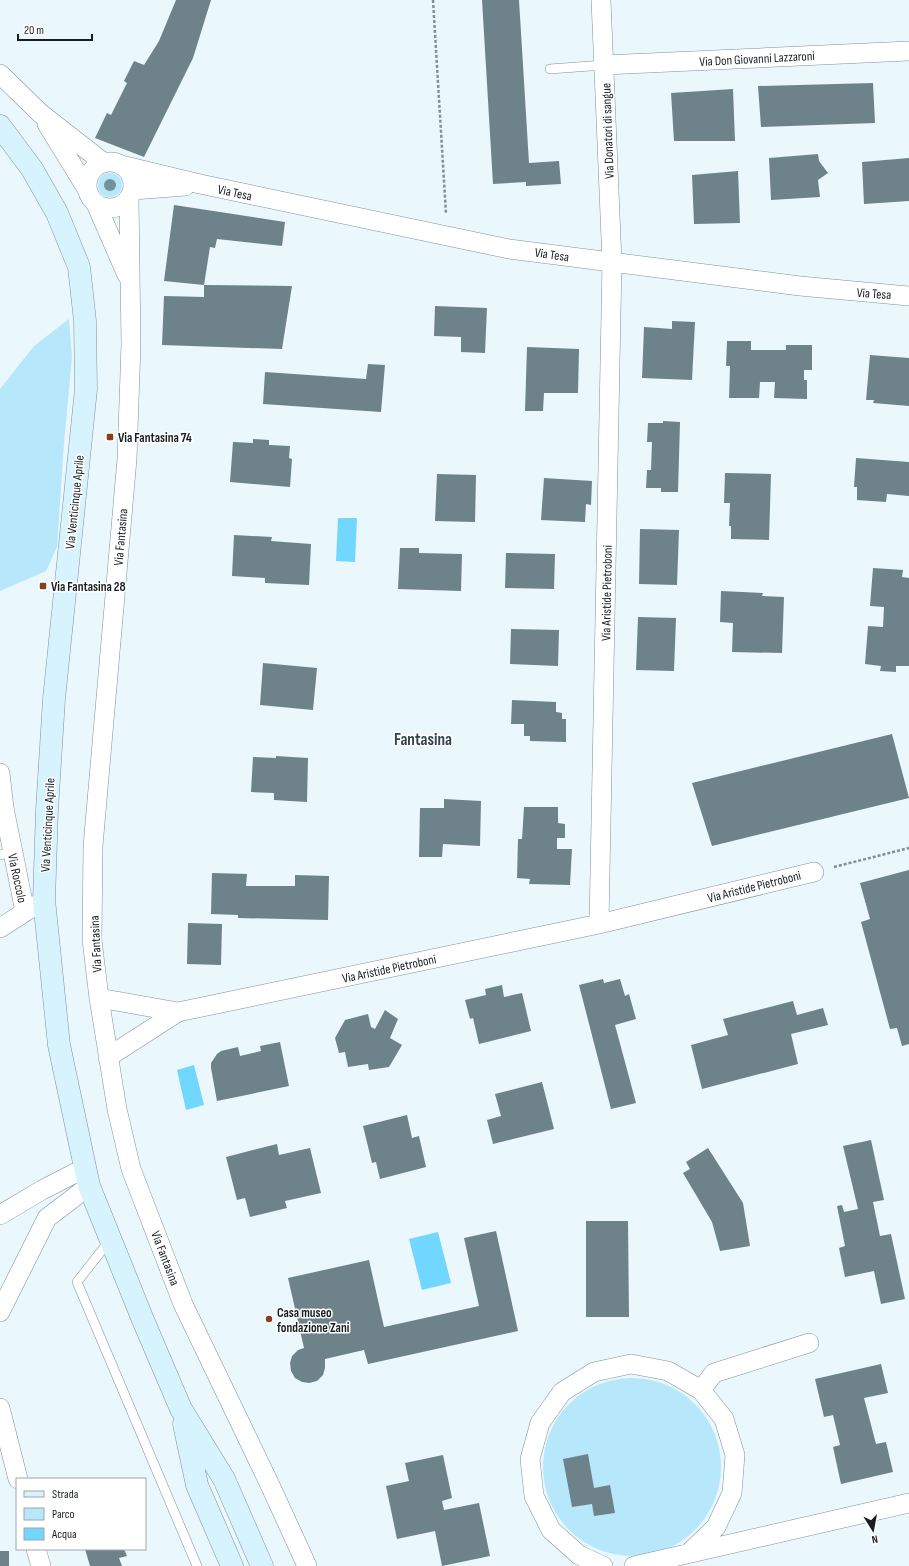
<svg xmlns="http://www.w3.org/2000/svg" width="909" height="1566" viewBox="0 0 909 1566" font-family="'Sofia Sans Condensed',sans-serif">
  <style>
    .green { fill: #b7e7fb }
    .water { fill: #72d7fe }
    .building { fill: #6e828a }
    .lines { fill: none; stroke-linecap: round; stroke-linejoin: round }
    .lane-casing { stroke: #7f929b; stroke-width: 10 }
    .street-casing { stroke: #7f929b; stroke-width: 20 }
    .secondary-casing { stroke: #7f929b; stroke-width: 23 }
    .path { stroke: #848f93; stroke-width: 2.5; stroke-dasharray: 3 2; stroke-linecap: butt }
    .lane { stroke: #fff; stroke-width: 9 }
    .street { stroke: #fff; stroke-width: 19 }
    .secondary { stroke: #d7f3fe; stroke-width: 22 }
    .tree { fill: #71919c }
    .poi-dot { fill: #86401b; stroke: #fff; stroke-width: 1.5 }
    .labels { text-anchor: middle; stroke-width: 3; stroke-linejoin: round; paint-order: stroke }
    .street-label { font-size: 13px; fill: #161e21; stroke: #fff }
    .poi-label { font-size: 13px; font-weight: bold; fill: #161e21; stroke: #fff; text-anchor: start }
    .district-label { font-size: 17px; font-weight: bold; fill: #31434b; stroke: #fff }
  </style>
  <rect width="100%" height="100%" fill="#eaf7fd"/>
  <!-- green -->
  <path class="green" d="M98 185a12 12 0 1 1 24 0a12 12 0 1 1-24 0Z
    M69,319L72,357L64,443L57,547L46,571L0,591V389L34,346Z
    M543 1467a89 89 0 1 1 178 0a89 89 0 1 1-178 0Z"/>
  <!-- water -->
  <path class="water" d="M338,518H357L355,562L336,561Z
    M194,1065L204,1105L186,1110L177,1070Z
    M438,1232L451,1283L422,1290L409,1239Z"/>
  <!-- building -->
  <path class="building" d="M176,0H211L193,58L144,157L95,138L107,113L111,115L127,83L124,81L134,61L144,65L159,41Z
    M482,0H519L529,163L559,161L561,184L526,186V182L493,184Z
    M873,83L875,123L761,127L758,86Z
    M733,89L735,141H674L671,93Z
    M818,154L819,161L828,173L818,180L820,197L771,200L769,158Z
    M909,158V201L864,204L862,162Z
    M738,171L740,223L694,224L692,175Z
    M174,205L285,222L282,246L217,239L215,248L210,247L204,285L292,286L282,349L162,345L164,296L204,297V285L164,281Z
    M435,306L487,308L485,353L461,352V337L434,336Z
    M672,321L695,322L692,380L642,378L644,327L672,329Z
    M727,341H751V350H786V345H812V370H804V380H807V399L774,398L775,382H760L759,398H729L730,366H726Z
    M527,347L579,349L578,393H544L543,411H525Z
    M870,355L909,358V406L873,403L874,400H866Z
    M368,364L385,365L381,412L263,404L265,372L366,379Z
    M663,421L680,422L678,492H661V488H646L647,470H651L652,442H647L648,423H663Z
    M253,439L269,440V445L290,446L289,458L292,459L290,487L230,482L233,442L253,443Z
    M856,458L909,462V496L887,494L886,502L857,500V487H854Z
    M725,473L771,474L769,540L731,539V526H729L730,503H724Z
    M437,474L476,475L475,522L435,521Z
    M544,478L592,481L591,505L586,504L585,522L541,520Z
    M640,529L679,530L677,585L639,584Z
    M234,535L272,537L271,541L311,544L309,585L265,583V578L232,576Z
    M400,548H419V553L462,554L461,591L398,589Z
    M506,553L555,554L554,589L505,588Z
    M873,568L903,570L902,577L909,578V666H896V672L880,671L881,666L865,664L868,626L883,627L884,607L870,606Z
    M721,591L763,593L762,596L784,597L782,653L732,652L733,623L720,622Z
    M638,617L676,618L674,671L636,670Z
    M511,629L559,630L558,666L510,664Z
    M263,663L317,668L313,710L260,705Z
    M512,700L556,702V712L562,713V719H566V742L530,741V736H524V724H511Z
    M892,734L909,798L712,846L692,783Z
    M276,756L308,758L307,802L274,800V793L251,792L253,757L276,758Z
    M444,799L481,801L480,846L443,844L442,857H419L420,808H444Z
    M524,807H558V823L565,824V838H557V849H572L570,885L529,884L530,879L517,878L518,839H522Z
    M909,870V1044L902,1046L897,1028L890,1029L861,922L870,919L860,883Z
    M212,873L247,874L246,886H295V875L329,876L328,920L238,918V915L211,914Z
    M188,923L222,924L221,965L187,964Z
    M603,979L604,983L620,979L625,996L629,994L636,1019L615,1025L636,1103L611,1109L579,985Z
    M502,985L504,997L522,993L531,1031L479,1044L473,1018L470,1019L465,1000L486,995L485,989Z
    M793,1001L797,1015L823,1008L828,1025L791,1034L798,1064L702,1089L691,1045L728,1035L723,1019Z
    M385,1010L398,1019L390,1038L402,1045L389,1067L369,1070L368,1064L348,1067L345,1052L339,1053L335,1038L345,1020L368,1014L371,1027L375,1029Z
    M280,1042L289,1086L217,1101L211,1068V1063L217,1054L221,1051L238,1047L240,1056L261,1051L260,1046Z
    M542,1082L554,1129L493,1144L487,1120L501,1116L495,1094Z
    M407,1115L412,1138L419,1136L426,1167L380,1179L376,1162L372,1163L363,1126Z
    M871,1140L884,1200L873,1202L880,1236L891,1234L905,1299L881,1304L874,1271L845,1277L839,1248L845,1246L837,1206L842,1205L844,1212L858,1209L843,1146Z
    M277,1144L279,1155L310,1148L321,1193L285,1201L287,1208L250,1217L245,1198L237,1200L226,1157Z
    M708,1148L743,1203L750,1246L720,1251L712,1222L683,1173L690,1169L686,1162Z
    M586,1221H628L629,1317H586Z
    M496,1231L518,1331L368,1364L364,1350L325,1359V1368L323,1375L317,1381L309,1383L302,1382L295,1378L291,1371L290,1363L292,1356L298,1350L304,1348L288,1278L369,1260L384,1327L479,1306L464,1238Z
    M881,1364L888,1393L864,1398L876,1444L886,1442L893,1472L841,1484L833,1447L840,1445L833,1415L824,1417L815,1379Z
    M588,1454L594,1488L610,1485L615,1513L594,1516L592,1504L572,1507L563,1459Z
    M443,1455L452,1498L442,1501L444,1510L479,1503L490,1556L442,1566L435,1531L397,1539L386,1486L409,1481L405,1463Z
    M85,1549H124L127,1556L119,1558L122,1566H90Z
    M0,1551H9V1566H0Z"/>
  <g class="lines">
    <defs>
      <path id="lane" d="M550,69L604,65
        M0,855L12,852
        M110,1240L77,1282L197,1566"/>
      <path id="street" d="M604,65L909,51
        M0,74L40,113L104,163
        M47,124L87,189
        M87 185a23 23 0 1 1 46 0a23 23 0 1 1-46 0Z
        M121,165L200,184L509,249L800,286L909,296
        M133,190L185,186
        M129,199L131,344L127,459L93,846L92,940L99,998L117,1109L131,1169L183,1304L270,1485L307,1566
        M96,204L127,275
        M0,773L4,808L25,912
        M599,924L612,262L601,0
        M0,928L36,905
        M99,998L178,1012
        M108,1057L178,1012L599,924L814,872
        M0,1215L42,1190L85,1168
        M0,1312L47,1218L89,1186
        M701,1390L714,1373L809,1343
        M0,1408L18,1479
        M36,1549L41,1566
        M603,1566L579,1555L551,1530L534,1496L530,1459L540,1423L562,1392L594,1372L631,1364L668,1371L701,1390L724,1419L735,1455L732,1493L716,1527L689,1553
        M634,1566L909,1503"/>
      <path id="secondary" d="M0,126L32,169L57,213L79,267L85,321L86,389L54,699L47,810L44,900L59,1045L89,1186L143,1320L181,1409L224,1479L262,1566
        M184,1424L197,1485L232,1566"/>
    </defs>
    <!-- lane casing -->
    <use href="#lane" class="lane-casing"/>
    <!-- street casing -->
    <use href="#street" class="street-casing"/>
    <!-- secondary casing -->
    <use href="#secondary" class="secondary-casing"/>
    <!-- path -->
    <path class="path" d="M433,0L446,214
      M834,867L909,848"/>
    <!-- lane -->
    <use href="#lane" class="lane"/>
    <!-- street -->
    <use href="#street" class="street"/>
    <!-- secondary -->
    <use href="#secondary" class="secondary"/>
  </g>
  <!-- trees -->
  <circle class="tree" cx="110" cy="185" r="6"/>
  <!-- markers -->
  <g class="poi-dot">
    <rect x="106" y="433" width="8" height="8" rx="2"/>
    <rect x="39" y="582" width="8" height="8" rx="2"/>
    <circle cx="269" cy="1319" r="4"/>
  </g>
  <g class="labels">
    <!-- street labels -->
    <g class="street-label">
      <text transform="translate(757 58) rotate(-3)" y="5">Via Don Giovanni Lazzaroni</text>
      <text transform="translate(607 131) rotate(-92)" y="5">Via Donatori di sangue</text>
      <text transform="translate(235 192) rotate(12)" y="5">Via Tesa</text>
      <text transform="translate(552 254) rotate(8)" y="5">Via Tesa</text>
      <text transform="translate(874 293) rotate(4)" y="5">Via Tesa</text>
      <text transform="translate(74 502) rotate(-84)" y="5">Via Venticinque Aprile</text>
      <text transform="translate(120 537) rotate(-85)" y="5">Via Fantasina</text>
      <text transform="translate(606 593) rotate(-89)" y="5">Via Aristide Pietroboni</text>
      <text transform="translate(47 825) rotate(-87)" y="5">Via Venticinque Aprile</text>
      <text transform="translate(18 878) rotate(78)" y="5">Via Roccolo</text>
      <text transform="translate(754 886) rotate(-14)" y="5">Via Aristide Pietroboni</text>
      <text transform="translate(95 944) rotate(-93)" y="5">Via Fantasina</text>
      <text transform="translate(389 968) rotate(-12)" y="5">Via Aristide Pietroboni</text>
      <text transform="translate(166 1258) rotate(69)" y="5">Via Fantasina</text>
    </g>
    <!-- poi labels -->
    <g class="poi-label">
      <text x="118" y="442">Via Fantasina 74</text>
      <text x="51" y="591">Via Fantasina 28</text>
      <text x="277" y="1317">Casa museo<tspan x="277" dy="15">fondazione Zani</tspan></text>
    </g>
    <!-- district labels -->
    <g class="district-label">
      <text x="423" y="745">Fantasina</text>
    </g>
  </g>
  <!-- legend -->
  <rect x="16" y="1478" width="130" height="72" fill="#ffffff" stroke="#a2a5a6"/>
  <rect x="24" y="1491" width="20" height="6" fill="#d7f3fe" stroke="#a2a5a6"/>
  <text x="52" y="1498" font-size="12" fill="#161e21">Strada</text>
  <rect x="24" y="1508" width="20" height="12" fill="#b7e7fb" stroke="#a2a5a6"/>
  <text x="52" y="1518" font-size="12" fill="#161e21">Parco</text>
  <rect x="24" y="1528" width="20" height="12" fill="#72d7fe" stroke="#a2a5a6"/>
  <text x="52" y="1538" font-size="12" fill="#161e21">Acqua</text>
  <!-- north arrow -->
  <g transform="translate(873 1530) rotate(169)" stroke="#ffffff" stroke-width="3" paint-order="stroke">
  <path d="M0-3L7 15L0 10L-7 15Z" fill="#161e21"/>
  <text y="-6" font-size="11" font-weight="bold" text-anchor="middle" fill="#161e21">N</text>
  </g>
  <!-- scale -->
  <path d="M18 34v6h74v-6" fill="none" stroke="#161e21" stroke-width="2"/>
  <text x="24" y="34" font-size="12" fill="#161e21" stroke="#ffffff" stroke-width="3" paint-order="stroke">20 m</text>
</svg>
